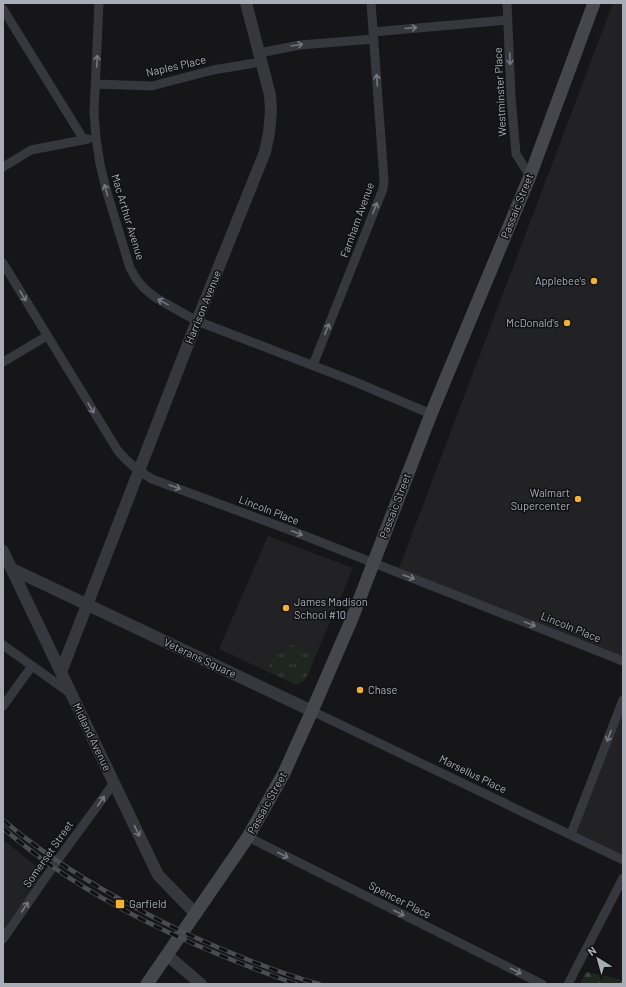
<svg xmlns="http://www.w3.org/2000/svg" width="626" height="987" viewBox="0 0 626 987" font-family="Barlow,sans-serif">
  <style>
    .built { fill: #222225 }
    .forest { fill: url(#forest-firs) }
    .park { fill: url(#park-tufts) }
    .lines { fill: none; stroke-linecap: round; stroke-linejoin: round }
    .minor { stroke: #37383d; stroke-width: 9 }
    .tertiary { stroke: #37383d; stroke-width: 12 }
    .secondary { stroke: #45474d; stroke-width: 13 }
    .rail-casing { stroke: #4a4c52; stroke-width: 4.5 }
    .rail { stroke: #111113; stroke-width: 3; stroke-dasharray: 9; stroke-linecap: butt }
    .oneway { stroke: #757881 }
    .poi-dot { fill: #f2b134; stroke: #111113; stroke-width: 1.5 }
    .labels { text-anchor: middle; stroke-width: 3; stroke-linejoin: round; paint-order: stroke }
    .street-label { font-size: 11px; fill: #a8adb8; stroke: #111113 }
    .poi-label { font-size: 11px; fill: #a8adb8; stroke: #111113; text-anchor: end }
  </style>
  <defs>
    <pattern id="forest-firs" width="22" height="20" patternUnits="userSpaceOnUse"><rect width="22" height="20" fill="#1e261f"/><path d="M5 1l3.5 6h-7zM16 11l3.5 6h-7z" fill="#3c433d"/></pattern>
    <pattern id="park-tufts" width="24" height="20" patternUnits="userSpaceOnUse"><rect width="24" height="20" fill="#1e261f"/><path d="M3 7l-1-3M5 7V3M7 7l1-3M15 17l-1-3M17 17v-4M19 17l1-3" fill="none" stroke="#3c433d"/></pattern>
  </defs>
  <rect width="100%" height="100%" fill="#161618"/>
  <!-- built -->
  <path class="built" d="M613,3H623V659L398,571Z
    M268,536L353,568L305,681L296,685L219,649Z
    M623,706V859L575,832Z
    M3,840L35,865L43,881L3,939Z"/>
  <!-- forest -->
  <path class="forest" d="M586,972L623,980V984H580Z"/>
  <!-- park -->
  <path class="park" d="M288,644L315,655C311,666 308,685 294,684L267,671L275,651L284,654Z"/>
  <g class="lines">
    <!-- minor -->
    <path class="minor" d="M99,3L94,112L96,138L100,164L106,189L130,268L137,280L145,289L156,298L197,321L353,381L431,414
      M507,3L511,97L516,154L530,176
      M3,9L84,140
      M373,32L508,20
      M259,53L300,45L374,39
      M96,84L152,86L213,70L261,62
      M3,167L31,150L88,139
      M3,263L118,451C128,463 138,471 152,479L295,532L623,661
      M3,362L47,336
      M313,365L383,189L384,180L371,3
      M3,645L70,693
      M3,706L32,666
      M312,711L623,860
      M571,834L623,700
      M248,837L542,984
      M3,939L57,861L114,783
      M568,984L623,878"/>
    <!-- tertiary -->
    <path class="tertiary" d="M3,551L158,875L196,914
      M12,569L312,711
      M61,672L197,321L265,152L269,133L271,111L270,95L246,3
      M167,955L201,984"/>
    <!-- secondary -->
    <path class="secondary" d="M147,984L248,837L284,773L312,711L351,621L431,414L530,176L594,3"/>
    <defs>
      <path id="rail" d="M3,820C57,866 119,901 183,932C227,952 272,971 319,984
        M3,828C85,900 194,948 296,984"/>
    </defs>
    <!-- rail casing -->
    <use href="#rail" class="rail-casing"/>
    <!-- rail -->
    <use href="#rail" class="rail"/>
  </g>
  <!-- one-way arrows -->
  <defs><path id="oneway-shaft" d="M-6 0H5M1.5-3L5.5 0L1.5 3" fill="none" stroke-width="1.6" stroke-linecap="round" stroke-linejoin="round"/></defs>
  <g class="oneway">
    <use href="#oneway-shaft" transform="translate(411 28) rotate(-5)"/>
    <use href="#oneway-shaft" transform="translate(297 45) rotate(-9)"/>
    <use href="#oneway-shaft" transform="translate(510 59) rotate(88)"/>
    <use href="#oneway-shaft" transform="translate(97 61) rotate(-87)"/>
    <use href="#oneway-shaft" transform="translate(377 80) rotate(-94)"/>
    <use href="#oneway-shaft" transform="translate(106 190) rotate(-106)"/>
    <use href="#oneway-shaft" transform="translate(375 208) rotate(-68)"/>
    <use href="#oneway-shaft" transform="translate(23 296) rotate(59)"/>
    <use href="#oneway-shaft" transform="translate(163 302) rotate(-151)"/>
    <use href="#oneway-shaft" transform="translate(327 329) rotate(-68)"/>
    <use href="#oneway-shaft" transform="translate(91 408) rotate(59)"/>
    <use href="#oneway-shaft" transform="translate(175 487) rotate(20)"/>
    <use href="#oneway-shaft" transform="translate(297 533) rotate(21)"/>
    <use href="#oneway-shaft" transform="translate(409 577) rotate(20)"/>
    <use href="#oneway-shaft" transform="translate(530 624) rotate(21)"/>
    <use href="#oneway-shaft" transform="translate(609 736) rotate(111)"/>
    <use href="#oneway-shaft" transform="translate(101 801) rotate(-54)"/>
    <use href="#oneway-shaft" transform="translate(137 831) rotate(65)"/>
    <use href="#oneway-shaft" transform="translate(283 855) rotate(27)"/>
    <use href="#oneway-shaft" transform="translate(25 907) rotate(-56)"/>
    <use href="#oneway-shaft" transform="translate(399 913) rotate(27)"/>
    <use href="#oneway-shaft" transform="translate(516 971) rotate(27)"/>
  </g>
  <!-- markers -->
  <g class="poi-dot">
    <circle cx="594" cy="281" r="4"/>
    <circle cx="567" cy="323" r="4"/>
    <circle cx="578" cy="499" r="4"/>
    <circle cx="286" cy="608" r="4"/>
    <circle cx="360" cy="690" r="4"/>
    <rect x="115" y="899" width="10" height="10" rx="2"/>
  </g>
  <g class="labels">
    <!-- street labels -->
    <g class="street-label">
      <text transform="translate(176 66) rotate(-13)" y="4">Naples Place</text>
      <text transform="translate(500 92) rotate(-93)" y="4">Westminster Place</text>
      <text transform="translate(517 206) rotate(-68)" y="4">Passaic Street</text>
      <text transform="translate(128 217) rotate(73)" y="4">Mac Arthur Avenue</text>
      <text transform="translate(357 220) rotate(-70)" y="4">Farnham Avenue</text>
      <text transform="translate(203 307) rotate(-68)" y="4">Harrison Avenue</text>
      <text transform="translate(395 506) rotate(-69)" y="4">Passaic Street</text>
      <text transform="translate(269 510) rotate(21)" y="4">Lincoln Place</text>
      <text transform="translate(571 627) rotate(22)" y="4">Lincoln Place</text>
      <text transform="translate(200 658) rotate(25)" y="4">Veterans Square</text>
      <text transform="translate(92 737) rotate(64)" y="4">Midland Avenue</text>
      <text transform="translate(473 774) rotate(26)" y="4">Marsellus Place</text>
      <text transform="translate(267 803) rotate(-61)" y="4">Passaic Street</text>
      <text transform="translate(48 854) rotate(-55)" y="4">Somerset Street</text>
      <text transform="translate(400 900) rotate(27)" y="4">Spencer Place</text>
    </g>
    <!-- poi labels -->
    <g class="poi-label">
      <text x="586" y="285">Applebee's</text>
      <text x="559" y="327">McDonald's</text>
      <text x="570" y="497">Walmart<tspan x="570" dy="13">Supercenter</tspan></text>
      <text x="294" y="606" text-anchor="start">James Madison<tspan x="294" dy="13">School #10</tspan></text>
      <text x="368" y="694" text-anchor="start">Chase</text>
      <text x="129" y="908" text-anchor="start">Garfield</text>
    </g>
  </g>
  <!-- border -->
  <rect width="626" height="987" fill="none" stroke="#a8adb8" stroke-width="8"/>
  <!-- north arrow -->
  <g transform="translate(598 959) rotate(323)" stroke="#111113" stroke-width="3" paint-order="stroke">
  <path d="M0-3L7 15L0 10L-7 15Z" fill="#a8adb8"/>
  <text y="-6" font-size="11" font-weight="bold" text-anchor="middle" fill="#a8adb8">N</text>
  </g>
</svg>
